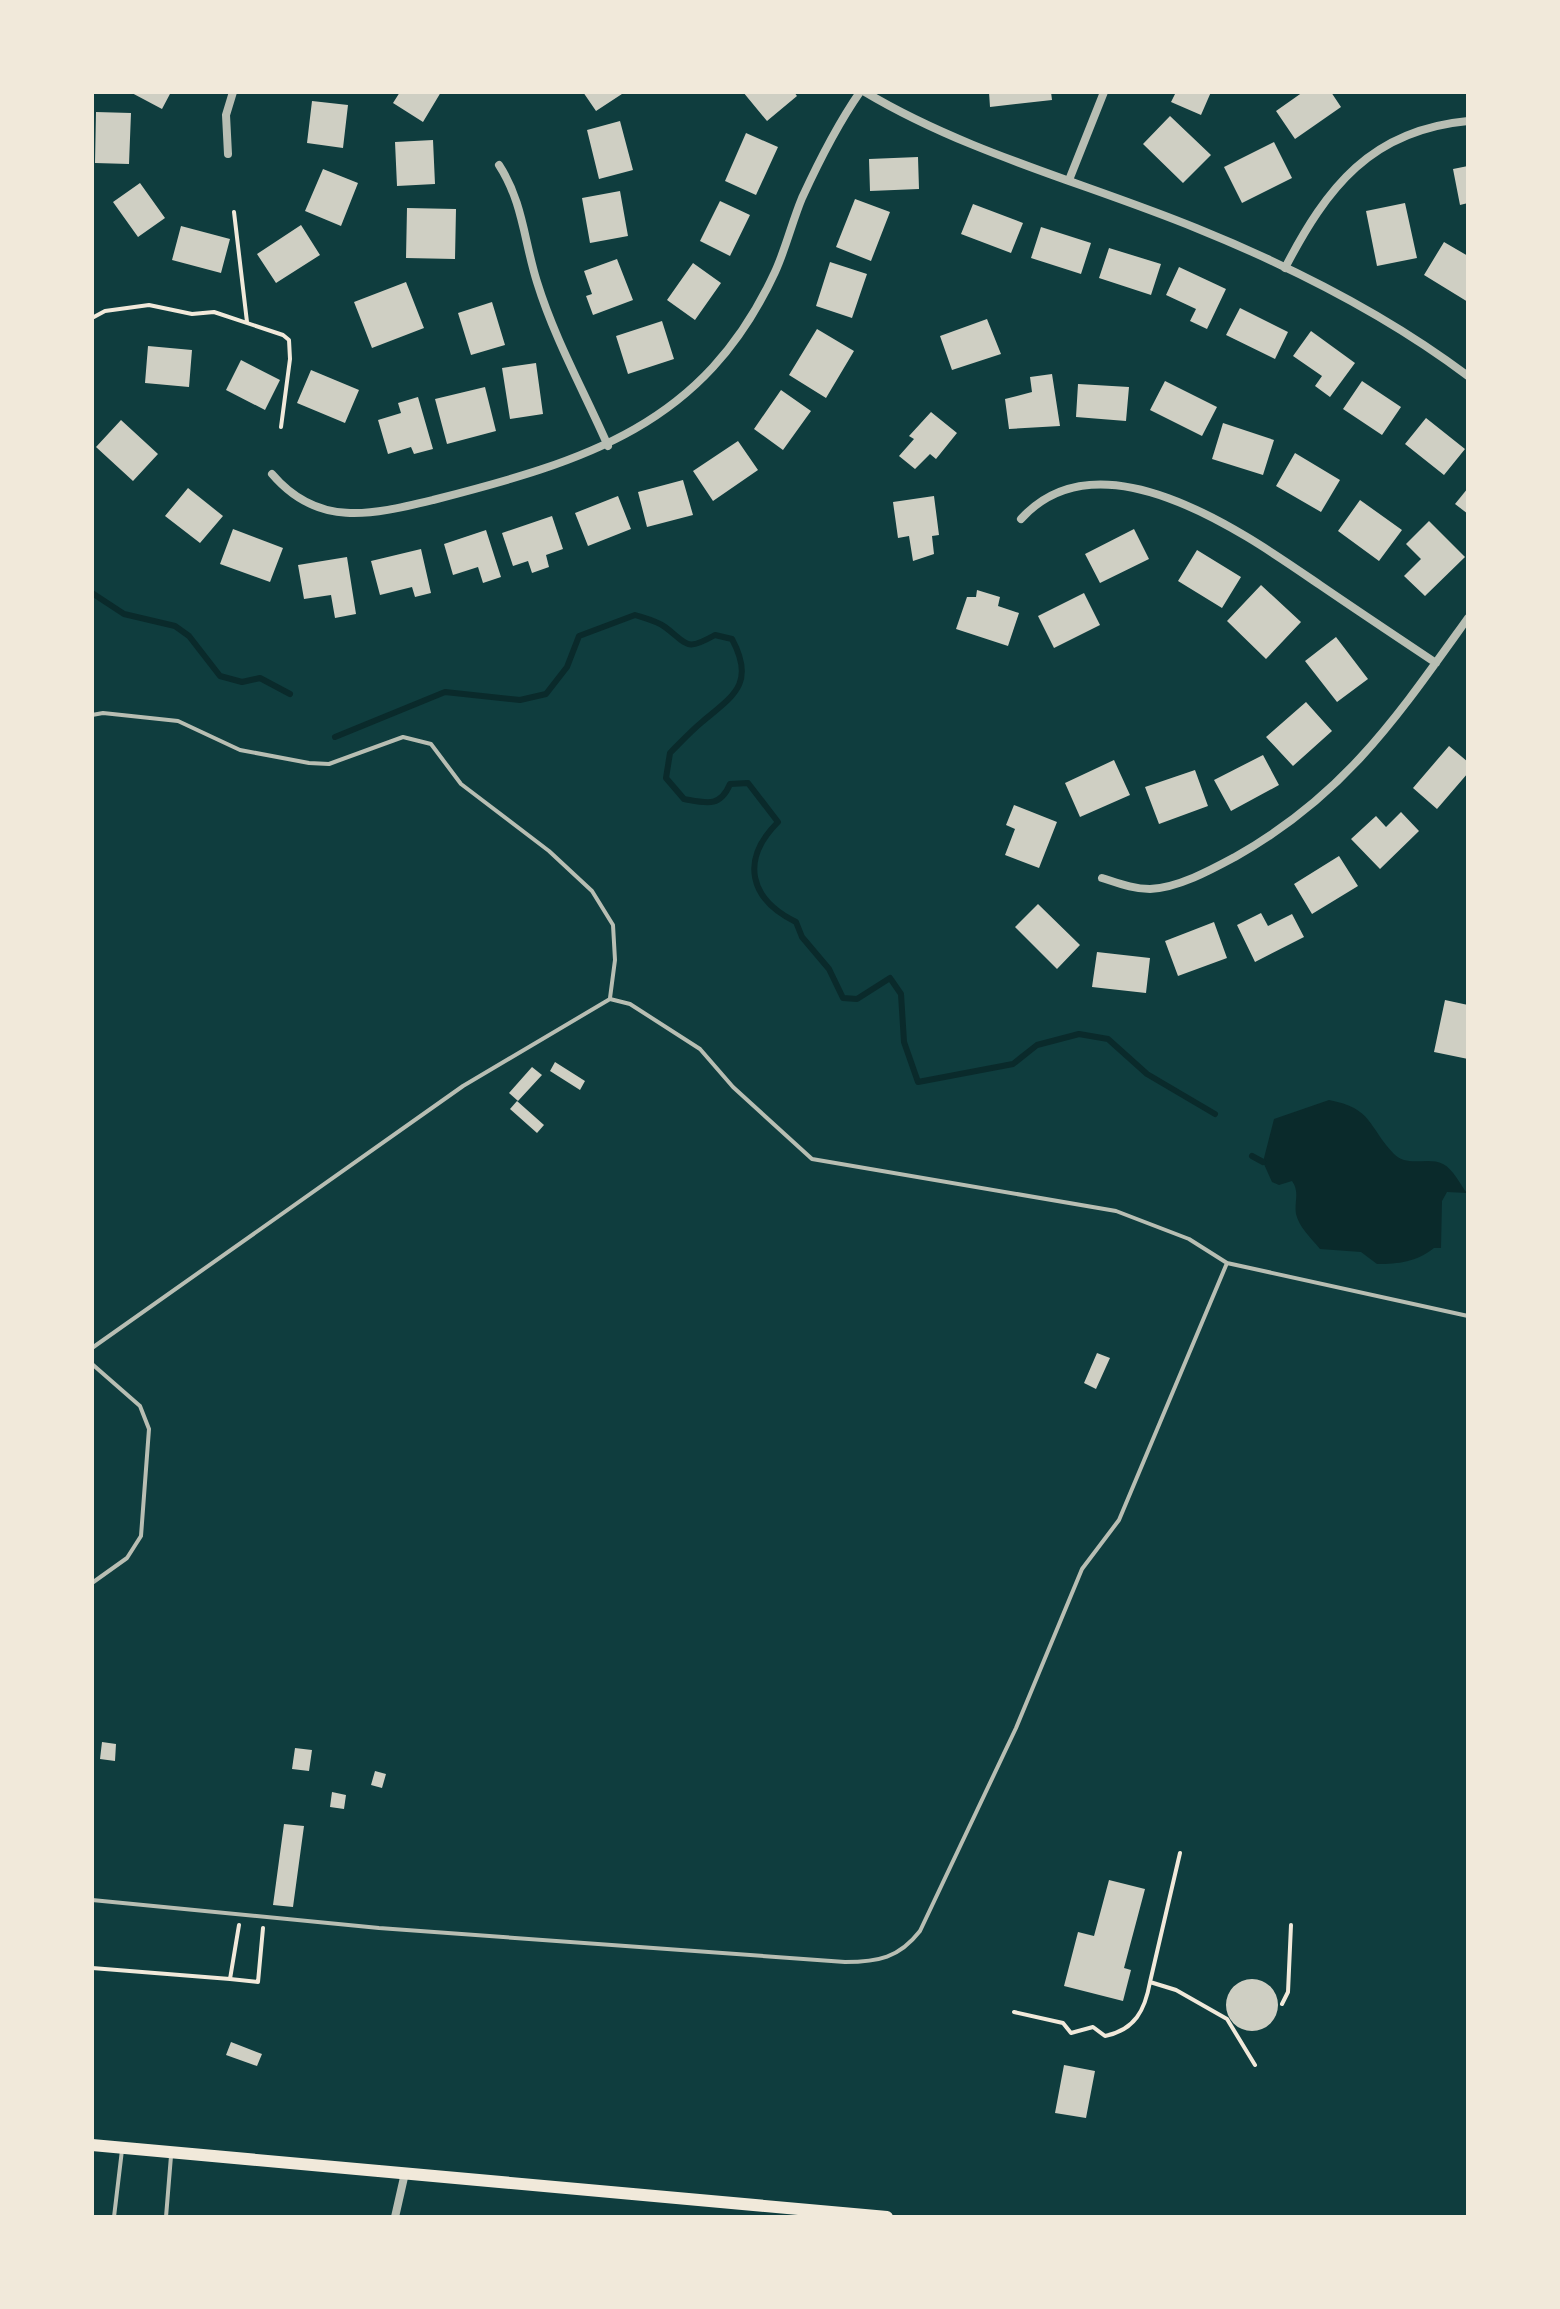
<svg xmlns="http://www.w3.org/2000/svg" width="1560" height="2309" viewBox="0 0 1560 2309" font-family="'Source Sans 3',sans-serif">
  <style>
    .water { fill: #0a2a2b }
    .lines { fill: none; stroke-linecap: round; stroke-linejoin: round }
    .stream { stroke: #0a2a2b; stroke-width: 6 }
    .building { fill: #cfcfc3 }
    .path { stroke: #f1e9da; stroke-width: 4 }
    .service { stroke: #b8beb3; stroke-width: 4 }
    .minor { stroke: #b8beb3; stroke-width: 8 }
    .secondary { stroke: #f1e9da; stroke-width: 12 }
  </style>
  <rect width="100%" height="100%" fill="#0f3d3e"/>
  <!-- water -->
  <path class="water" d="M1329,1100C1373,1108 1368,1127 1394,1154C1408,1168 1428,1156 1443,1164C1453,1169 1460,1184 1467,1193L1447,1192L1442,1201L1441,1248H1434C1416,1262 1399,1264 1377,1264L1361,1252L1320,1249C1311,1238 1299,1227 1296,1214C1294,1202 1300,1192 1292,1181L1279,1185L1272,1182L1263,1162L1274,1119Z"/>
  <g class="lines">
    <!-- stream -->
    <path class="stream" d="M92,593L124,614L175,626L189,636L220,676L242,682L260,678L290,694
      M335,737L445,692L520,700L546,694L567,667L579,636L635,615C644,618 657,621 665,627C688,644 685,652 715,635L732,639C756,684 733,696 702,722C691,731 681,742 670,753L666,778L684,799C706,803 720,808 730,784L748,783L778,822C740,860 749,899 796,922L802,937L829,969L843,998L857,999L890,978L901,994L904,1042L918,1082L1013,1064L1037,1045L1079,1034L1108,1039L1147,1074L1215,1114
      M1252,1156L1263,1162"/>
  </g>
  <!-- building -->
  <path class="building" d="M130,92H171L162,109Z
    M400,92H441L423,122L393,103Z
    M583,92H625L596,111Z
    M743,92H794L797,96L767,121Z
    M989,92H1051L1052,100L990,107Z
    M1176,92H1211L1201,115L1171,102Z
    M1303,92H1331L1341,107L1295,139L1276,111Z
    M312,101L348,105L343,148L307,143Z
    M96,112L131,113L129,164L95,163Z
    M1170,116L1211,155L1183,183L1143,144Z
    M620,121L633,170L599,179L587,130Z
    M746,133L778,147L756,195L725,181Z
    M433,140L435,184L397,186L395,142Z
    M1274,142L1292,178L1242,203L1224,167Z
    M918,157L919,189L870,191L869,159Z
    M1468,166V203L1460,205L1453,169Z
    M323,169L358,183L341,226L305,211Z
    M140,183L165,218L138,237L113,202Z
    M620,191L628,236L590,243L582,198Z
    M855,199L890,212L871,261L836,247Z
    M720,201L750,215L730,256L700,241Z
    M1405,203L1417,258L1377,266L1366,211Z
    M973,204L1023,223L1011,253L961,234Z
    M407,208L456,209L455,259L406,258Z
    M301,225L320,255L276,283L257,254Z
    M181,226L230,239L221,273L172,260Z
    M1041,227L1091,243L1081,274L1031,258Z
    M1444,242L1468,256V302L1424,275Z
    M1109,248L1161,264L1151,295L1099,278Z
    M617,259L633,300L593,315L586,296L592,294L584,271Z
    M830,262L867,274L852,318L816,306Z
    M693,263L721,283L695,320L667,300Z
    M1179,267L1226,289L1207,329L1190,321L1196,309L1166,295Z
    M406,282L424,328L372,348L354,302Z
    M492,302L505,345L471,355L458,313Z
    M1240,308L1288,332L1275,359L1226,335Z
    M987,319L1001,354L952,370L940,336Z
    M662,321L674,359L628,374L616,336Z
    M817,329L854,351L826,398L789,375Z
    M1311,331L1355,363L1330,397L1315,386L1322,376L1293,356Z
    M148,346L192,350L189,387L145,383Z
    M241,360L280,380L265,410L226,390Z
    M536,363L543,414L510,419L502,368Z
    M311,370L359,390L345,423L297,403Z
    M1052,374L1060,426L1009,429L1005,399L1032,392L1030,377Z
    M1165,381L1217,407L1202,436L1150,410Z
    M1362,381L1401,407L1382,435L1343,409Z
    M1078,384L1129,387L1126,421L1076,417Z
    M485,387L496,431L447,444L435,399Z
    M781,390L811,411L783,450L754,429Z
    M418,397L433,449L414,454L411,447L388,454L378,420L401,413L398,403Z
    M931,412L957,433L936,459L930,454L915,469L899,456L914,439L909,436Z
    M1426,418L1465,449L1444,475L1405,444Z
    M121,420L158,454L133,481L96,447Z
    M1223,423L1274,440L1263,475L1212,459Z
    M738,441L758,470L713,501L693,471Z
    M1295,453L1340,480L1321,512L1276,486Z
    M683,480L693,515L647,527L638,492Z
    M188,488L223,516L200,543L165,516Z
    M1468,488V514L1455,504Z
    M618,496L631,529L588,546L575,513Z
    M934,496L939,535L932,536L934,554L913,561L909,536L898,538L893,502Z
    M1360,500L1402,530L1379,561L1338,531Z
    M552,516L563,549L546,555L549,567L532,573L528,561L513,566L502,533Z
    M1429,521L1465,557L1425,596L1404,576L1421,559L1406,544Z
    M233,529L283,548L270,582L220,564Z
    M1134,529L1149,559L1100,583L1085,554Z
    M486,530L501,577L483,583L478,567L453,575L444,544Z
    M421,549L431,593L415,597L412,587L380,595L371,561Z
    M1197,550L1241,577L1222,608L1178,581Z
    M347,557L356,614L335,618L331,595L304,599L298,565Z
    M1261,585L1301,622L1266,659L1227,621Z
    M977,590L1000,597L998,606L1019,613L1008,646L956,629L967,597H976Z
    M1084,593L1100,625L1054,648L1038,616Z
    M1336,637L1368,679L1337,702L1305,661Z
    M1306,702L1332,731L1293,766L1266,737Z
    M1449,746L1468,762V773L1437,809L1413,788Z
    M1263,755L1279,785L1231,811L1214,780Z
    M1114,760L1130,795L1080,817L1065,783Z
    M1195,770L1208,806L1159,824L1145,787Z
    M1014,805L1057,822L1039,868L1005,855L1015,829L1006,825Z
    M1401,812L1419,831L1380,869L1351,839L1376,816L1386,827Z
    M1339,856L1358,886L1312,914L1294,884Z
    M1038,904L1080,945L1057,969L1015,927Z
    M1261,913L1268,926L1292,914L1304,937L1255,962L1237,925Z
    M1214,922L1227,958L1178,976L1165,941Z
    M1097,952L1150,958L1146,993L1092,987Z
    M1445,1000L1468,1005V1059L1434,1052Z
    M555,1062L585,1081L580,1090L550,1071Z
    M532,1067L542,1075L518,1101L509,1093Z
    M517,1101L544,1125L537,1133L510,1109Z
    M1097,1353L1110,1358L1096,1389L1084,1383Z
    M102,1742L116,1744L115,1761L100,1759Z
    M295,1748L312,1750L309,1771L292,1769Z
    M375,1771L386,1774L382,1788L371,1785Z
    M332,1792L346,1795L344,1809L330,1807Z
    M284,1824L304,1826L293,1907L273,1905Z
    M1109,1880L1145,1889L1124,1968L1131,1970L1123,2001L1064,1986L1078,1932L1094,1936Z
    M1226 2005a26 26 0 1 1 52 0a26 26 0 1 1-52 0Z
    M231,2042L262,2054L257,2066L226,2055Z
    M1064,2065L1095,2071L1086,2118L1055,2113Z"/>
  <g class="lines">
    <!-- path -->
    <path class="path" d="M234,212L247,322
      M92,318L105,311L149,305L192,314L214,312L283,335L289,340L290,359L281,427
      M1180,1853L1150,1982L1176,1990L1227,2019L1255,2065
      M92,1968L230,1979L239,1925
      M230,1979L258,1982L263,1928
      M1282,2004L1288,1992L1291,1925
      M1014,2012L1063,2023L1071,2033L1093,2027L1105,2036C1135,2030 1145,2010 1150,1982"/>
    <!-- service -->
    <path class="service" d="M92,715L103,713L178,721L240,750L309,763L329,764L403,737L431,744L461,784L549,851L592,891L613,925L615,960L610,998
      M92,1348L463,1086L610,999L630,1004L700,1049L733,1087L812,1159L1116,1211L1189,1239L1227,1263L1468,1316
      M92,1364L140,1406L149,1429L141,1536L127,1558L92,1583
      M92,1900L379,1928L845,1962C878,1962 899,1958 920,1931L1016,1728L1082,1569L1119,1520L1227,1263
      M114,2217L122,2150
      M166,2217L171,2156"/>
    <!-- minor -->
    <path class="minor" d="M865,92C967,153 1086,183 1196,228C1290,266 1387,315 1468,376
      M228,154L226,115L233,92
      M499,165C523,202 524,241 537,282C555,340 584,391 608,446
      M1069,180L1104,92
      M1285,268C1327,187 1371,130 1468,121
      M272,474C318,528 371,515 433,500C585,461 704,426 775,272C786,248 792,222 802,198C819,161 837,125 860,92
      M1021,519C1101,430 1247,535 1320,585C1358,611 1397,637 1436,663
      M1102,878C1118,883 1133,889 1150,889C1178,888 1211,870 1235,857C1345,795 1397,717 1468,618
      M395,2217L405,2173"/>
    <!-- secondary -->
    <path class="secondary" d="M92,2145L887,2217"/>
  </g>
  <!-- border -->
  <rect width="1560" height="2309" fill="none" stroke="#f1e9da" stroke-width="188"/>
</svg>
